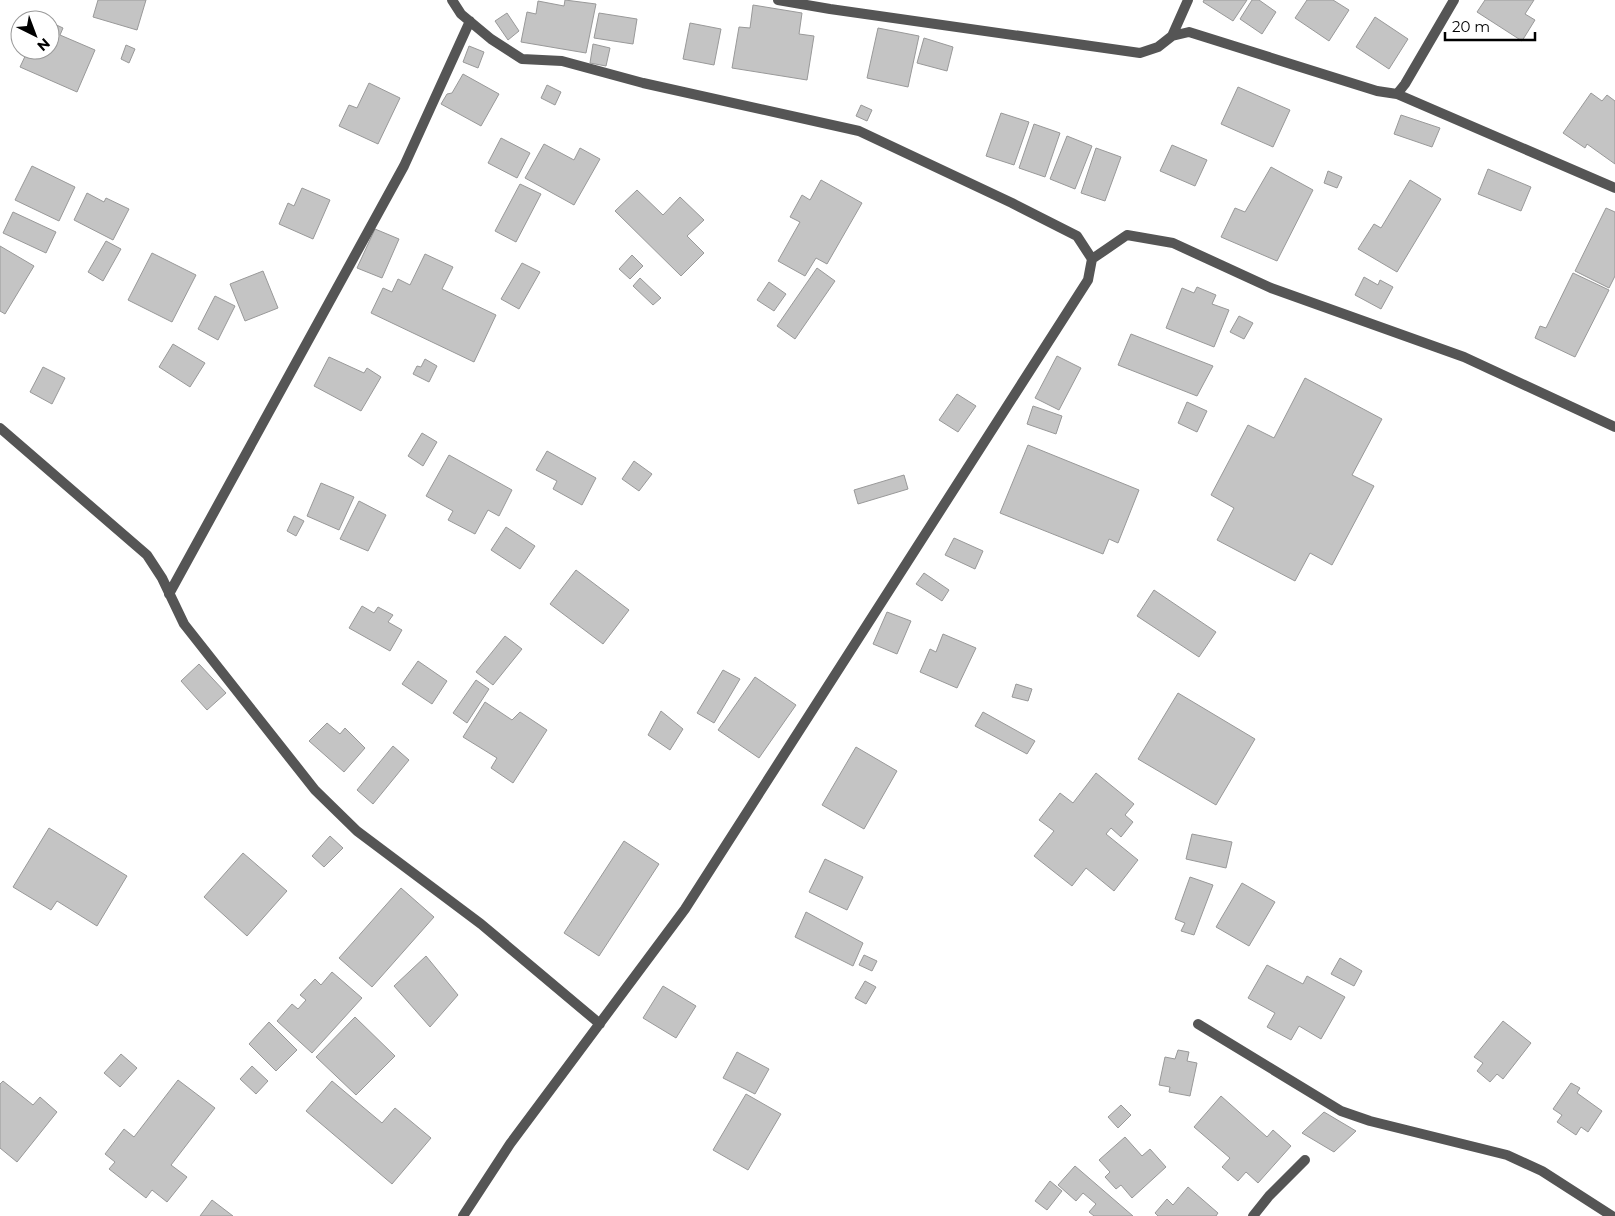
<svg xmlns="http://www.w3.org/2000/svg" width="1615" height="1216" viewBox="0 0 1615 1216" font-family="Montserrat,sans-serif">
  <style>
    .building { fill: #c4c4c4; stroke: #999 }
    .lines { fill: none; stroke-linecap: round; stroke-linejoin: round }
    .street { stroke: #555; stroke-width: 10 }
  </style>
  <rect width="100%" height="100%" fill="#fff"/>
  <!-- building -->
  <path class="building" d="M98,0H146L137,30L93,17Z
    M565,0L596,4L586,53L521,42L527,12L536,14L538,1L564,6Z
    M1204,0H1247L1233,21L1203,2Z
    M1252,0H1259L1276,12L1262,34L1240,19Z
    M1307,0H1333L1349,10L1329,41L1295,18Z
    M1485,0H1534L1525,14L1535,20L1522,41L1477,12Z
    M753,5L802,13L799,34L814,36L807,80L732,68L739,27L750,28Z
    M507,13L519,31L508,40L495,21Z
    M599,13L637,19L633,44L594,38Z
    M1375,17L1408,39L1389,69L1356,47Z
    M50,22L63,28L60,35L95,50L77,92L20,67L28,50H50Z
    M690,23L721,29L714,65L683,59Z
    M878,28L919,36L908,87L867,78Z
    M924,38L953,47L947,71L917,63Z
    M593,44L610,48L606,66L590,63Z
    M126,45L135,49L129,63L121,59Z
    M469,46L484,52L478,68L463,62Z
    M463,74L499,94L481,126L441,104L447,94L452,93Z
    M369,83L400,98L378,144L339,126L349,105L357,108Z
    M547,85L561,92L555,105L541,98Z
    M1238,87L1290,110L1273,147L1221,124Z
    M1591,93L1602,101L1607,95L1615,101V164L1587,144L1585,148L1563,133Z
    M861,105L872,110L867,121L856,116Z
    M1001,113L1029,122L1014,165L986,156Z
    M1401,115L1440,128L1432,147L1394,134Z
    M1034,124L1060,133L1045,177L1019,168Z
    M1067,136L1092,146L1075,189L1050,179Z
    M501,138L530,153L517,178L488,163Z
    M544,144L574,160L580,148L600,159L574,205L525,178Z
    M1172,145L1207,160L1195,186L1160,171Z
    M1096,148L1121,157L1105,201L1081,193Z
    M32,166L75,187L59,221L15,200Z
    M1271,167L1313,190L1277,261L1221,237L1235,208L1245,212Z
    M1488,169L1531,187L1521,211L1478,194Z
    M1328,171L1342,177L1337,188L1324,183Z
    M821,180L862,203L827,264L816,258L805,276L778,261L800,222L790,217L802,195L810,200Z
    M1410,180L1441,199L1397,272L1358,249L1374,224L1381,228Z
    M520,184L541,194L516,242L495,231Z
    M302,188L330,200L313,239L279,224L288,203L294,206Z
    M637,190L663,215L680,197L704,220L687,236L704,253L681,276L615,211Z
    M87,193L104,202L106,198L129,209L113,240L74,220Z
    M1606,208L1615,212V276L1609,288L1575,271Z
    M13,212L56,232L46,253L3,233Z
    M375,229L399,239L382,278L357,268Z
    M106,241L121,249L103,281L88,272Z
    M0,246L34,266L5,314L0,311Z
    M152,253L196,275L172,322L128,300Z
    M425,254L453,267L442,289L496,315L474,362L371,313L383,288L392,292L398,279L410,285Z
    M632,255L643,266L630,279L619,269Z
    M522,263L540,272L519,309L501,299Z
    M817,268L835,281L795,339L777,326Z
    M263,271L278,308L245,321L230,284Z
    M1573,273L1609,290L1575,357L1535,338L1540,326L1546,328Z
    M1364,277L1378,285L1380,280L1393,287L1381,309L1355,295Z
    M640,278L661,298L653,305L633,286Z
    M769,282L786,294L774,311L757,300Z
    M1197,287L1216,295L1212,304L1229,310L1214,347L1166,328L1182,288L1194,293Z
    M215,296L235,306L218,340L198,329Z
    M1239,316L1253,323L1244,339L1230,332Z
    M1131,334L1213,366L1197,396L1118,365Z
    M173,344L205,363L190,387L159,367Z
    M1057,356L1081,368L1059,410L1035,398Z
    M329,357L364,373L367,368L381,377L361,411L314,386Z
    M425,359L437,366L429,382L413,374L417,366L421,367Z
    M43,367L65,378L52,404L30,392Z
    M1305,378L1382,419L1352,475L1374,486L1332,565L1310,553L1295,581L1217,540L1234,508L1211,495L1248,425L1274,438Z
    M957,394L976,406L958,432L939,420Z
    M1187,402L1207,411L1197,432L1178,423Z
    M1033,406L1062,416L1056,434L1027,424Z
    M422,433L437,442L423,466L408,456Z
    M1028,445L1139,490L1118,543L1109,539L1103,554L1000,513Z
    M547,451L596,478L582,505L553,489L557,481L536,470Z
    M449,455L512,490L499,516L488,510L475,534L448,520L453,511L426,496Z
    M634,461L652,474L639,491L622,479Z
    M904,475L908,489L858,504L854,490Z
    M321,483L354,497L339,530L307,516Z
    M359,501L386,515L368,551L340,539Z
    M294,516L304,521L296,536L287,531Z
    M506,527L535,546L520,569L491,550Z
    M954,538L983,551L975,569L945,555Z
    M576,570L629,610L603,644L550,604Z
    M924,573L949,590L942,601L916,584Z
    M1154,590L1216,632L1199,657L1137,616Z
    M362,606L374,613L378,607L393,615L388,622L402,630L390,651L349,628Z
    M887,612L911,621L897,654L873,644Z
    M943,634L976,648L957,688L920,672L930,649L936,652Z
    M505,636L522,649L493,685L476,672Z
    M418,661L447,681L432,704L402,684Z
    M199,664L226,693L207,710L181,681Z
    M723,670L740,679L714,723L697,713Z
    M755,677L796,705L759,758L718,730Z
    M476,680L489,689L467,723L453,713Z
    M1016,684L1032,689L1028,701L1012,697Z
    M1178,693L1255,739L1216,805L1138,759Z
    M485,702L512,720L520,712L547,730L513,783L491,768L497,758L463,737Z
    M661,711L683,729L670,750L648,735Z
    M983,712L1035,741L1027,754L975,726Z
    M327,723L340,734L345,728L365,748L344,772L309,741Z
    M393,746L409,760L373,804L357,790Z
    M856,747L897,771L864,829L822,805Z
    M1096,773L1134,804L1125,815L1133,822L1121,837L1111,828L1106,834L1138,860L1114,891L1086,868L1072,886L1034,856L1054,831L1039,820L1060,793L1073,803Z
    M49,828L127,876L97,926L57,901L51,910L13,887Z
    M1192,834L1232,842L1226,868L1186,859Z
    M330,836L343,848L324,867L312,856Z
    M624,841L659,864L599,956L564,933Z
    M243,853L287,891L247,936L204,897Z
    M825,859L863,877L847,910L809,892Z
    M1190,877L1213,885L1194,935L1181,931L1185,923L1175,919Z
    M1242,883L1275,902L1249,946L1216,927Z
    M401,888L434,917L372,987L339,958Z
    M806,912L863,943L853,966L795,937Z
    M864,955L877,961L872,971L859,965Z
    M426,956L458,995L430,1027L394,986Z
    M1340,958L1362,971L1354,986L1331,974Z
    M1267,965L1303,984L1307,976L1345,997L1321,1039L1299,1026L1291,1040L1267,1027L1275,1013L1248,998Z
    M332,972L362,998L312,1053L277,1021L292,1004L298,1009L306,1000L300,995L315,979L321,985Z
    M865,981L876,987L866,1004L855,998Z
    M663,986L696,1006L676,1038L643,1018Z
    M355,1017L395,1056L356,1095L316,1057Z
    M1503,1021L1531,1043L1503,1079L1497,1074L1490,1082L1477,1071L1483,1063L1474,1057Z
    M269,1022L297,1050L276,1071L249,1044Z
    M1178,1050L1189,1052L1187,1061L1197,1063L1190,1096L1169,1092L1170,1087L1159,1085L1165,1057L1175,1059Z
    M737,1052L769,1069L755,1094L723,1078Z
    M121,1054L137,1068L120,1087L104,1073Z
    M252,1066L268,1081L256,1094L240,1079Z
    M178,1080L215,1108L171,1165L187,1177L167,1202L152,1190L146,1198L109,1169L115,1162L105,1154L124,1129L134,1137Z
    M3,1081L33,1105L40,1097L57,1112L17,1162L0,1148V1084Z
    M332,1081L382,1123L395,1108L431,1138L392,1184L306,1111Z
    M1571,1083L1580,1088L1577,1093L1602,1111L1588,1132L1581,1127L1576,1135L1557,1122L1562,1115L1553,1109Z
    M746,1094L781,1114L748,1170L713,1150Z
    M1221,1096L1267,1137L1273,1130L1291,1146L1258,1183L1246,1172L1238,1181L1222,1167L1230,1158L1194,1127Z
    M1121,1105L1131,1115L1118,1128L1108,1117Z
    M1324,1112L1356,1131L1334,1152L1302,1133Z
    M1125,1137L1142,1156L1150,1149L1166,1167L1132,1198L1121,1185L1116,1189L1105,1177L1110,1172L1099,1160Z
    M1075,1166L1133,1216H1094L1089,1212L1096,1204L1083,1193L1076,1201L1058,1185Z
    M1050,1181L1062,1191L1047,1210L1035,1201Z
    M1188,1187L1218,1213L1216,1216H1158L1155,1213L1167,1199L1173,1205Z
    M212,1200L233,1216H200Z"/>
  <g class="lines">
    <!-- street -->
    <path class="street" d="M452,0L461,14L491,39L522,59L562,61L643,83L859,131L1012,203L1077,236L1092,259L1088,280L685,909L510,1144L463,1216
      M778,0L830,9L1140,53L1158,47L1172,36L1189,32L1377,91L1397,94L1405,84L1454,0
      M1172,36L1188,0
      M1397,94L1615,188
      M1092,259L1127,235L1173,243L1271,288L1464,357L1615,427
      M0,428L147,555L162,578L184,624L315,790L357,831L481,924L600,1024
      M169,594L404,166L470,21
      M1198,1024L1341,1111L1370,1121L1507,1155L1542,1171L1612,1216
      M1253,1216L1269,1196L1305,1160"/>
  </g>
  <!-- north arrow -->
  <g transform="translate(35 35) rotate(138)"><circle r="24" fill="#ffffff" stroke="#999999"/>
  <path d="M0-4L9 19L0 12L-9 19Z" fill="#000000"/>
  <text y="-8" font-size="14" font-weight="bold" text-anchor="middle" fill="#000000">N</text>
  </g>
  <!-- scale -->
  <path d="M1445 32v8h90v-8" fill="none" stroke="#000000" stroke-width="2.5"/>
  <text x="1452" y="32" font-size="15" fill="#000000" stroke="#ffffff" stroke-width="4" paint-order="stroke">20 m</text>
</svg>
